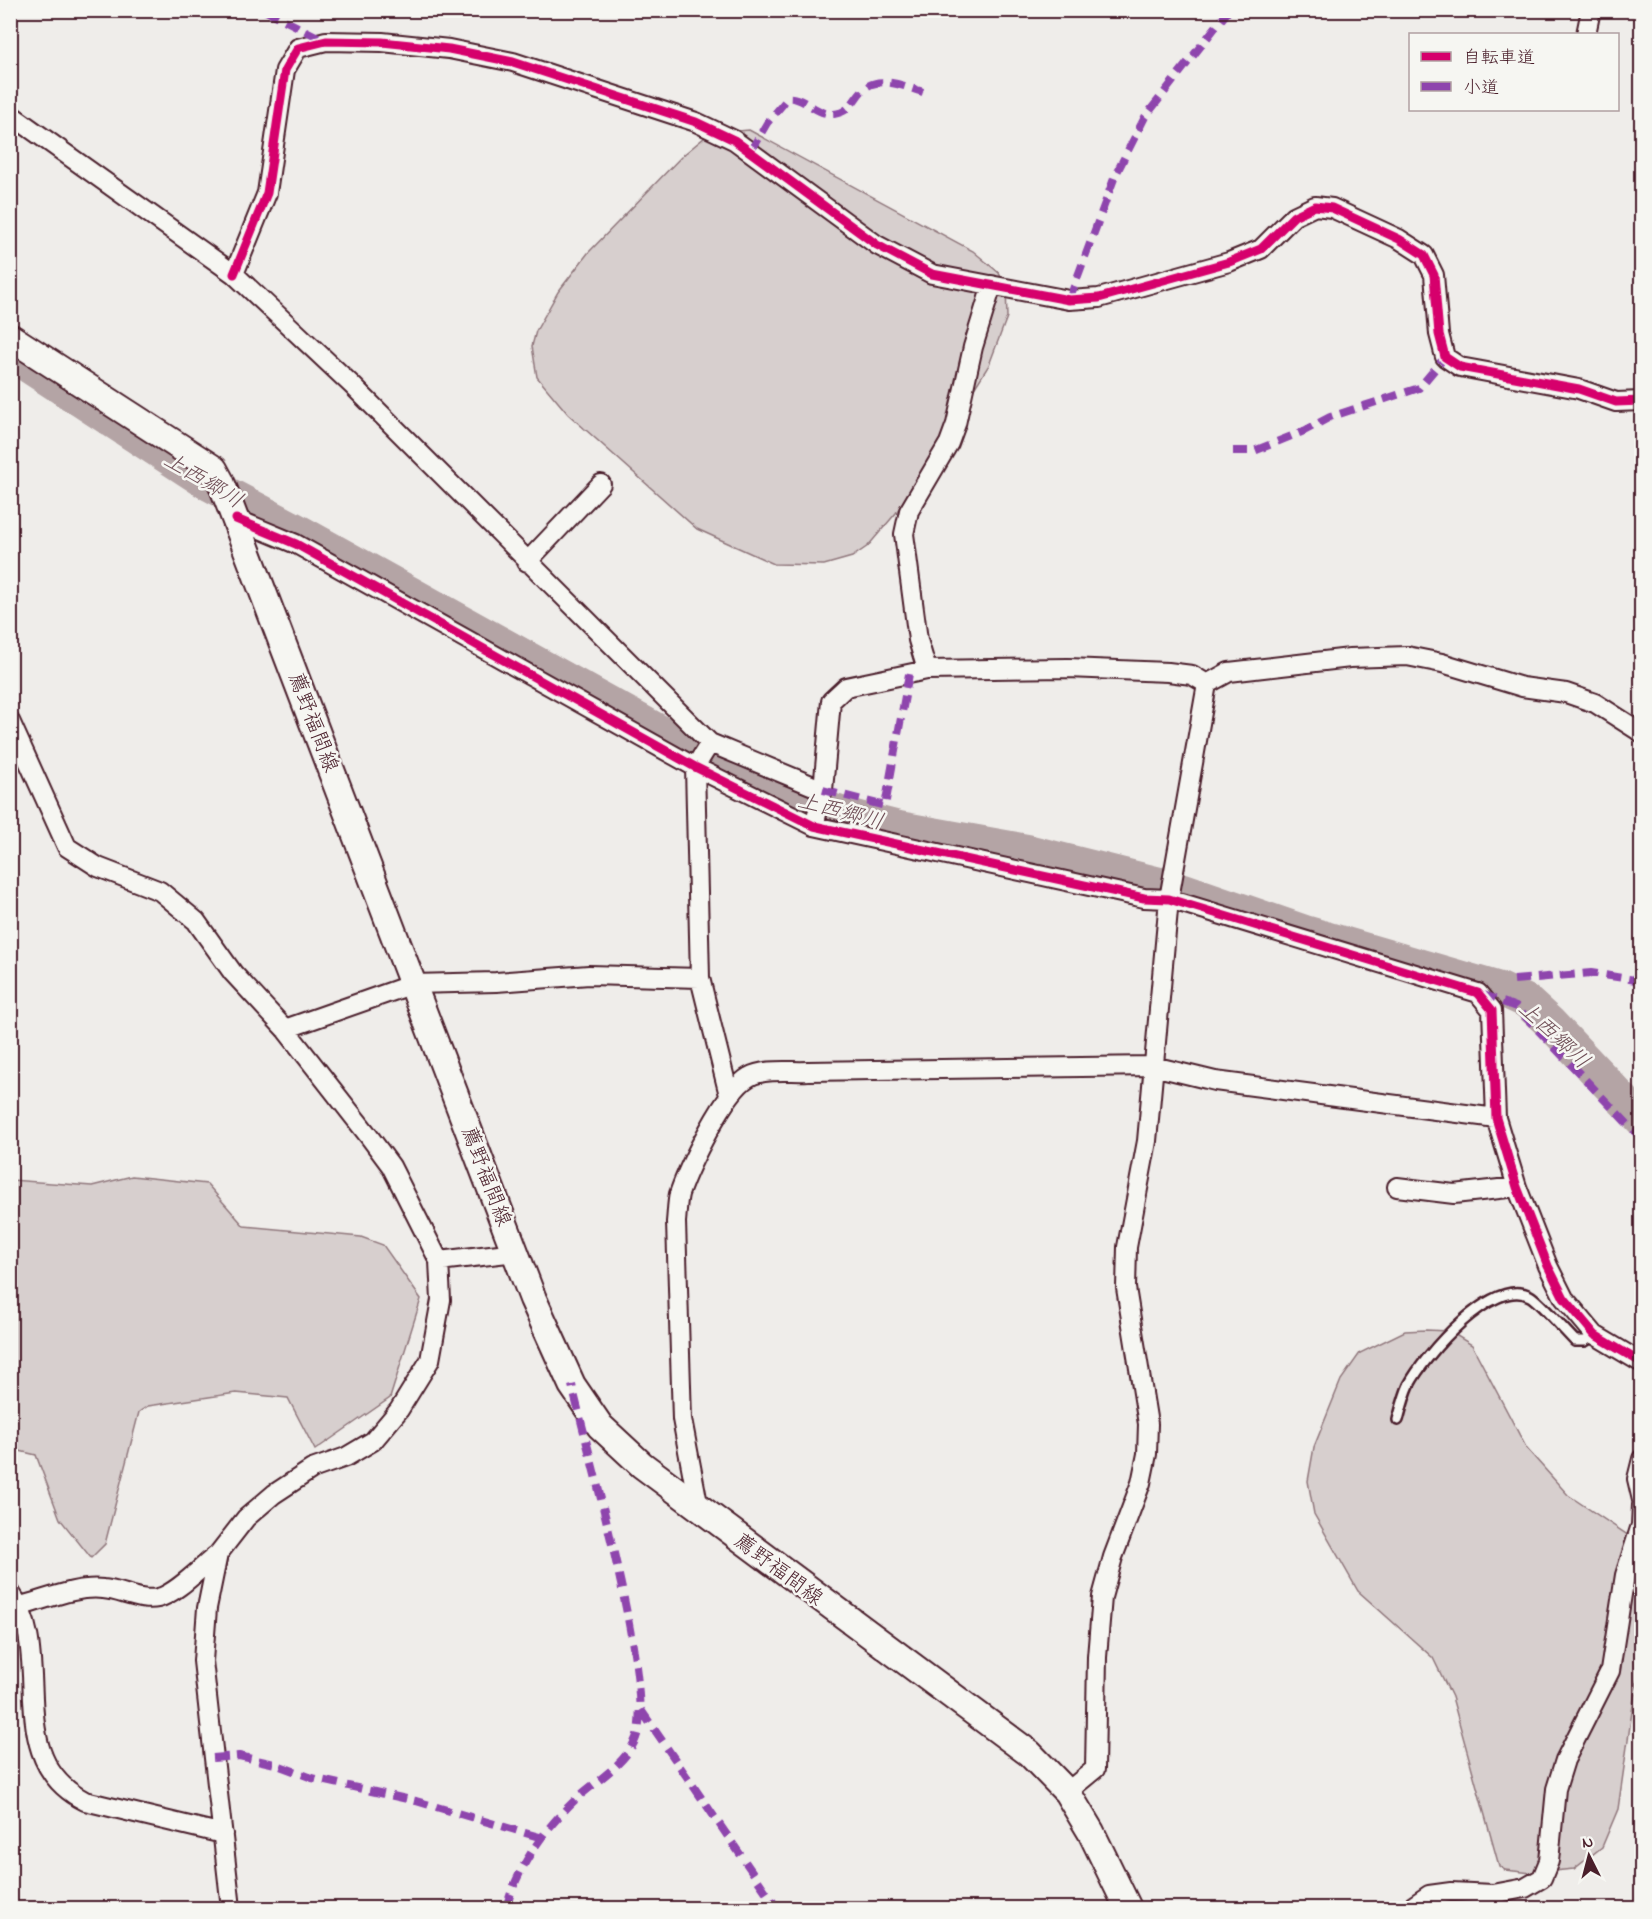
<svg xmlns="http://www.w3.org/2000/svg" width="1652" height="1919" viewBox="0 0 1652 1919" font-family="'Indie Flower','Klee One',sans-serif">
  <style>
    .green { fill: #d7cfce; stroke: #90777c; stroke-width: 1.5 }
    .lines { fill: none; stroke-linecap: round; stroke-linejoin: round }
    .river { stroke: #b4a4a5; stroke-width: 34 }
    .service-casing { stroke: #4a1f2b; stroke-width: 14 }
    .minor-casing { stroke: #4a1f2b; stroke-width: 22 }
    .secondary-casing { stroke: #4a1f2b; stroke-width: 30 }
    .service { stroke: #f6f6f2; stroke-width: 9 }
    .minor { stroke: #f6f6f2; stroke-width: 18 }
    .secondary { stroke: #f6f6f2; stroke-width: 26 }
    .quiet { stroke: #8e44ad; stroke-width: 8; stroke-dasharray: 15 8; stroke-linecap: butt }
    .cycleway-casing { stroke: #f6f6f2; stroke-width: 13 }
    .cycleway { stroke: #d6006c; stroke-width: 9 }
    .labels { text-anchor: middle; stroke-width: 5; stroke-linejoin: round; paint-order: stroke }
    .street-label { font-size: 21px; fill: #4a1f2b; stroke: #f6f6f2 }
    .water-label { font-size: 22px; font-style: italic; fill: #6f4e56; stroke: #f6f6f2 }
  </style>
  <rect width="100%" height="100%" fill="#efedea"/>
  <filter id="ink" filterUnits="userSpaceOnUse"><feTurbulence type="fractalNoise" baseFrequency=".0167" numOctaves="2"/><feDisplacementMap in="SourceGraphic" scale="12" xChannelSelector="R" yChannelSelector="G"/><feConvolveMatrix kernelMatrix="1 2 1 2 8 2 1 2 1" color-interpolation-filters="sRGB"/></filter>
  <g filter="url(#ink)">
    <!-- green -->
    <path class="green" d="M749,130L973,251L999,273L1006,288L1007,317L989,365L896,513L868,546L852,557L824,565L774,564L697,529L568,414L537,377L532,346L536,331L558,292L588,253L682,156L704,138L716,133Z
      M132,1176L207,1184L244,1226L361,1237L383,1245L421,1299L390,1398L315,1450L288,1398L236,1393L148,1406L139,1412L105,1544L91,1558L60,1519L36,1455L11,1449V1180L92,1186Z
      M1426,1330L1449,1331L1472,1345L1527,1449L1568,1495L1641,1544V1667L1635,1691L1618,1809L1602,1847L1574,1869L1532,1873L1505,1870L1499,1866L1452,1697L1433,1658L1358,1591L1314,1514L1308,1481L1314,1447L1341,1380L1360,1353L1405,1331Z"/>
    <g class="lines">
      <!-- river -->
      <path class="river" d="M10,354L209,484L300,532L738,775L794,799L852,816L899,828L1027,851L1184,890L1305,932L1500,989L1526,1001L1549,1022L1642,1120"/>
      <defs>
        <path id="service" d="M1398,1420C1401,1409 1404,1396 1409,1385C1424,1356 1493,1276 1530,1296C1538,1300 1566,1332 1575,1341H1585L1595,1335"/>
        <path id="minor" d="M1586,34L1591,10
          M10,114L234,274L352,385L710,743L823,790
          M234,274L267,193L285,70L298,48L326,41L382,42L449,49L513,62L696,122L734,140L877,245L932,274L1069,300L1099,298L1229,262L1261,249L1294,216L1315,206L1332,208L1399,239L1424,255L1434,275L1439,334L1445,357L1460,367L1579,389L1616,402L1642,401
          M236,519L296,544L695,767L814,826L1144,898L1169,899L1478,993L1492,1010L1496,1118L1517,1187L1548,1266L1564,1298L1595,1335L1642,1363
          M527,562L601,484
          M927,670L918,640L904,534L909,511L949,443L956,424L973,347L992,285
          M1207,684L1229,672L1350,658L1407,656L1442,663L1522,687L1566,693L1595,703L1642,733
          M10,721L67,847L98,867L160,891L196,921L233,973L285,1029L368,1135L391,1166L439,1261L441,1300L430,1360L399,1410L373,1441L346,1457L312,1469L274,1494L246,1518L218,1554L207,1608L203,1661L231,1908
          M710,743L695,767L700,978L729,1095
          M814,826L823,790L831,701L846,687L927,670L1068,668L1168,672L1192,675L1207,684
          M285,1029L413,984L496,982L589,975L700,978
          M1397,1187L1454,1194L1517,1187
          M439,1261L516,1252
          M1642,1459L1637,1479L1642,1500
          M699,1509L682,1419L676,1222C677,1213 677,1203 679,1194C688,1168 725,1090 749,1077C764,1068 791,1072 808,1071L1153,1066L1215,1081L1496,1118
          M10,1592C57,1654 0,1758 85,1801L223,1834
          M21,1606C47,1599 76,1586 103,1589C121,1590 140,1602 158,1598C176,1594 202,1566 218,1554
          M1067,1792L1095,1769L1097,1657L1102,1597L1113,1557L1141,1483L1147,1454L1148,1424L1126,1288L1127,1247L1147,1141L1169,899L1207,684
          M1410,1908L1429,1895L1451,1892L1493,1894L1525,1888L1542,1878L1549,1861L1556,1789L1565,1760L1610,1671L1625,1575L1641,1525L1642,1505"/>
        <path id="secondary" d="M10,337L214,469L221,482L533,1299L572,1385L600,1426L642,1465L1029,1753L1067,1792L1091,1832L1128,1908"/>
      </defs>
      <!-- service casing -->
      <use href="#service" class="service-casing"/>
      <!-- minor casing -->
      <use href="#minor" class="minor-casing"/>
      <!-- secondary casing -->
      <use href="#secondary" class="secondary-casing"/>
      <!-- service -->
      <use href="#service" class="service"/>
      <!-- minor -->
      <use href="#minor" class="minor"/>
      <!-- secondary -->
      <use href="#secondary" class="secondary"/>
      <!-- quiet -->
      <path class="quiet" d="M264,10L326,41
        M750,152L767,123L788,98C803,96 816,115 834,114C852,112 854,97 865,88C881,75 906,87 923,92
        M1069,300L1115,176L1145,117L1229,10
        M1233,451H1254L1304,431L1330,417L1419,388L1445,357
        M823,790L885,806L909,674
        M1514,980L1591,973L1642,981
        M1481,994L1516,1007L1642,1139
        M641,1710L777,1908
        M213,1758L239,1756L275,1764L312,1778L416,1801L539,1837
        M506,1908C518,1867 542,1832 573,1802C593,1782 626,1765 636,1738C656,1688 587,1449 572,1385"/>
      <defs>
        <path id="cycleway" d="M234,274L267,193L285,70L298,48L326,41L382,42L449,49L513,62L696,122L734,140L877,245L932,274L1069,300L1099,298L1229,262L1261,249L1294,216L1315,206L1332,208L1399,239L1424,255L1434,275L1439,334L1445,357L1460,367L1579,389L1616,402L1642,401
          M236,519L296,544L695,767L814,826L1144,898L1169,899L1478,993L1492,1010L1496,1118L1517,1187L1548,1266L1564,1298L1595,1335L1642,1363"/>
      </defs>
      <!-- cycleway casing -->
      <use href="#cycleway" class="cycleway-casing"/>
      <!-- cycleway -->
      <use href="#cycleway" class="cycleway"/>
    </g>
  </g>
  <g class="labels">
    <!-- street labels -->
    <g class="street-label">
      <text transform="translate(314 722) rotate(69)" y="7">薦野福間線</text>
      <text transform="translate(487 1176) rotate(69)" y="7">薦野福間線</text>
      <text transform="translate(779 1569) rotate(37)" y="7">薦野福間線</text>
    </g>
    <!-- water labels -->
    <g class="water-label">
      <text transform="translate(204 479) rotate(31)" y="8">上西郷川</text>
      <text transform="translate(841 810) rotate(15)" y="8">上西郷川</text>
      <text transform="translate(1555 1034) rotate(43)" y="8">上西郷川</text>
    </g>
  </g>
  <!-- margin -->
  <rect width="1652" height="1919" fill="none" stroke="#f6f6f2" stroke-width="36"/>
  <rect x="18" y="18" width="1616" height="1883" fill="none" stroke="#4a1f2b" stroke-width="2" filter="url(#ink)"/>
  <!-- legend -->
  <rect x="1409" y="33" width="210" height="78" fill="#f6f6f2" stroke="#b1a0a2" stroke-width="1.5"/>
  <rect x="1421" y="52" width="30" height="9" fill="#d6006c" stroke="#b1a0a2" stroke-width="1.5"/>
  <text x="1463" y="63" font-size="18" fill="#4a1f2b">自転車道</text>
  <rect x="1421" y="82" width="30" height="9" fill="#8e44ad" stroke="#b1a0a2" stroke-width="1.5"/>
  <text x="1463" y="93" font-size="18" fill="#4a1f2b">小道</text>
  <!-- north arrow -->
  <g transform="translate(1589 1856) rotate(354)" stroke="#f6f6f2" stroke-width="4.5" paint-order="stroke">
  <path d="M0-4.5L10 22L0 15L-10 22Z" fill="#4a1f2b"/>
  <text y="-9" font-size="16" font-weight="bold" text-anchor="middle" fill="#4a1f2b">N</text>
  </g>
</svg>
